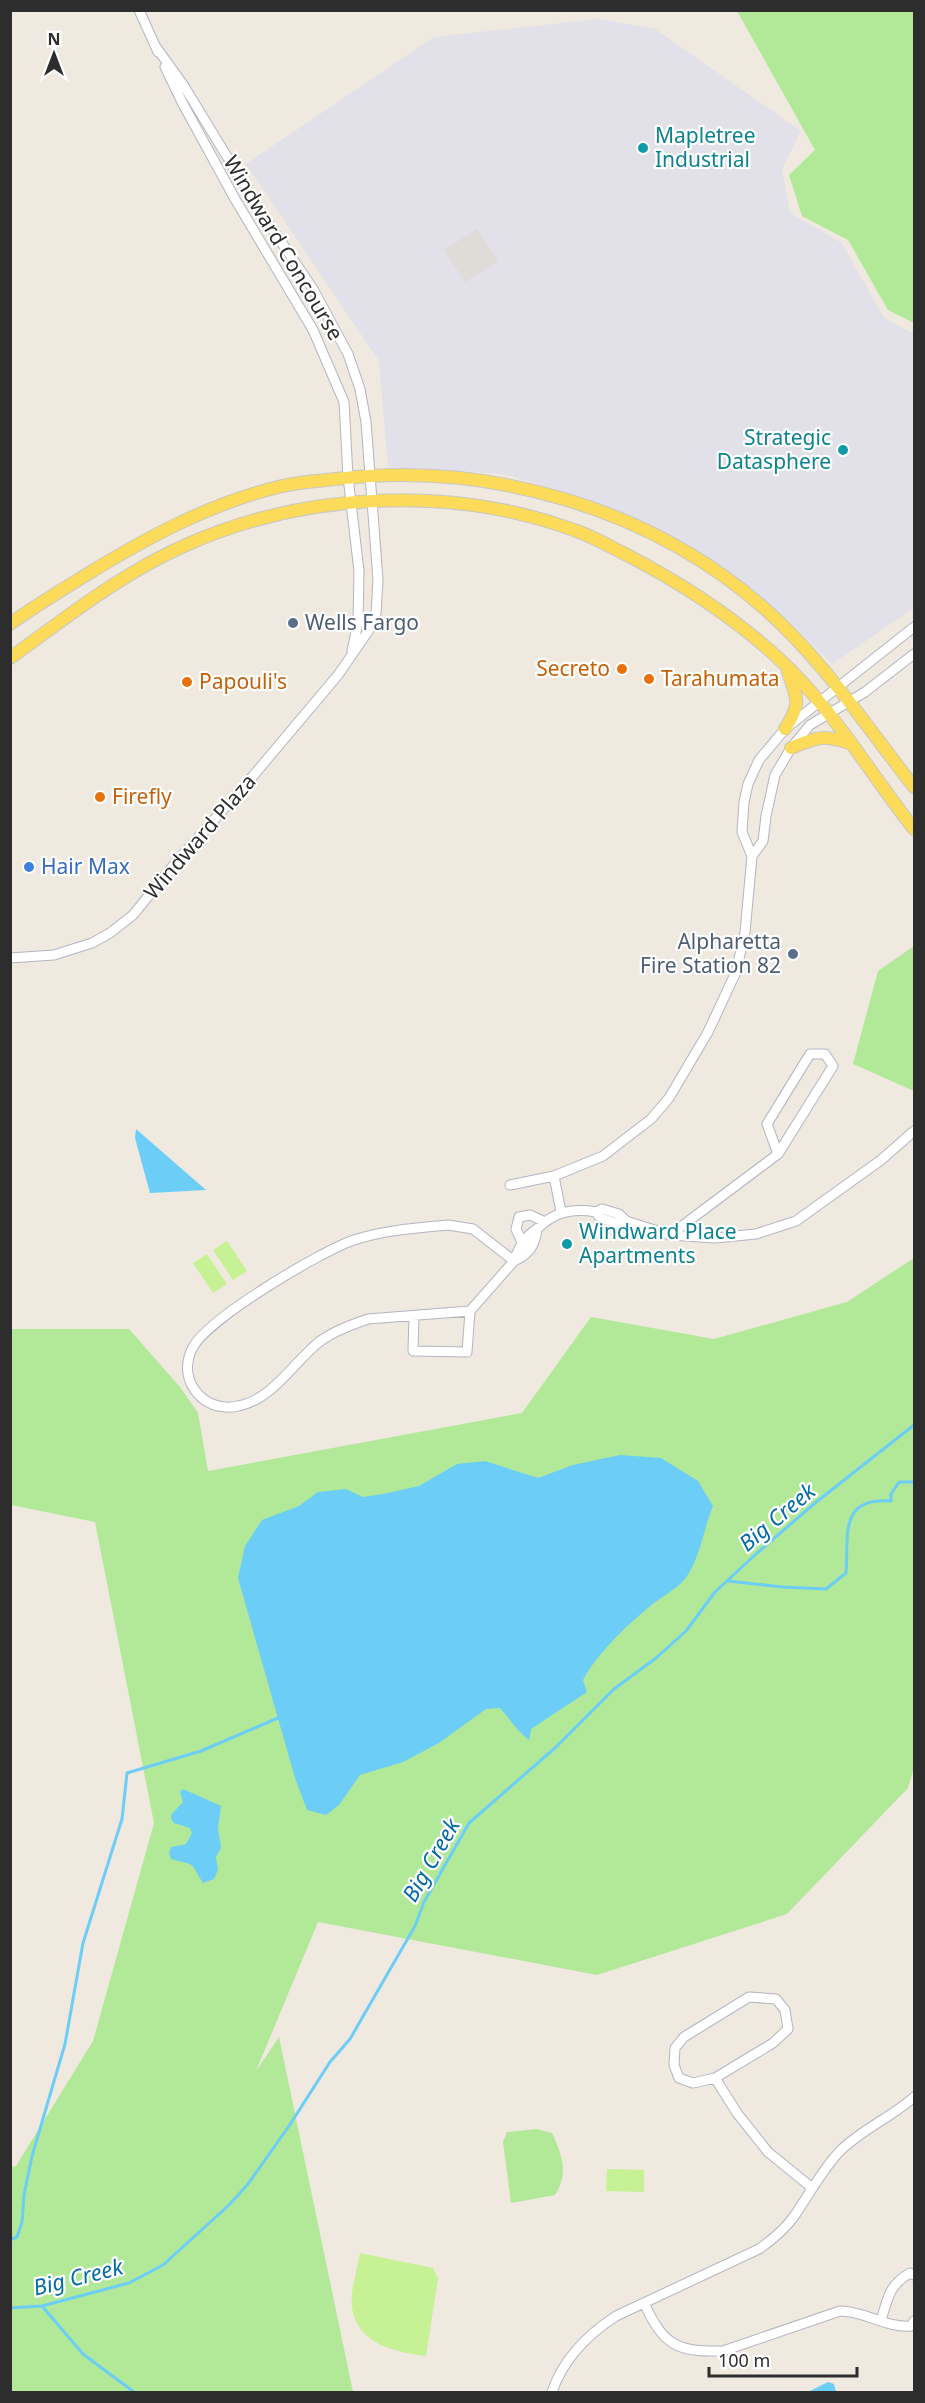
<svg xmlns="http://www.w3.org/2000/svg" width="925" height="2403" viewBox="0 0 925 2403" font-family="'Noto Sans',sans-serif">
  <style>
    .industrial { fill: #e2e0e8 }
    .green { fill: #b1e999 }
    .pitch { fill: #c6f194 }
    .plaza { fill: #dfdcd7 }
    .water { fill: #6ccdf7 }
    .lines { fill: none; stroke-linecap: round; stroke-linejoin: round }
    .stream { stroke: #6ccdf7; stroke-width: 3 }
    .minor-casing { stroke: #b3b5c2; stroke-width: 11 }
    .major-casing { stroke: #c8c8c8; stroke-width: 14 }
    .minor { stroke: #fff; stroke-width: 9 }
    .major { stroke: #fbdb59; stroke-width: 12 }
    .culture-dot { fill: #0f9aa8; stroke: #fff; stroke-width: 2 }
    .service-dot { fill: #5c6f8a; stroke: #fff; stroke-width: 2 }
    .food-dot { fill: #e8710a; stroke: #fff; stroke-width: 2 }
    .shop-dot { fill: #3f7fe0; stroke: #fff; stroke-width: 2 }
    .labels { text-anchor: middle; stroke-width: 4.5; stroke-linejoin: round; paint-order: stroke }
    .culture-label { font-size: 21px; fill: #0d838f; stroke: #fff; text-anchor: start }
    .street-label { font-size: 21px; fill: #2d2d2d; stroke: #fff }
    .service-label { font-size: 21px; fill: #4e5e75; stroke: #fff; text-anchor: start }
    .food-label { font-size: 21px; fill: #c56008; stroke: #fff; text-anchor: start }
    .shop-label { font-size: 21px; fill: #366cbe; stroke: #fff; text-anchor: start }
    .water-label { font-size: 22px; font-style: italic; fill: #046bab; stroke: #fff }
  </style>
  <rect width="100%" height="100%" fill="#efe9df"/>
  <!-- industrial -->
  <path class="industrial" d="M598,19L655,29L801,131L782,169L790,213L842,243L884,318L914,334V608L832,664L788,620L712,562L628,517L595,501L504,474L388,467L379,361L246,164L434,37Z"/>
  <!-- green -->
  <path class="green" d="M737,11H914V323L888,310L848,240L802,216L789,175L815,150Z
    M914,946V1091L853,1064L878,971Z
    M914,1258V1768L908,1788L787,1914L597,1975L318,1922L256,2071L279,2037L353,2392H11V2167L16,2166L93,2041L154,1823L95,1522L11,1505V1329H129L180,1387L198,1413L208,1471L522,1413L591,1317L714,1339L847,1302Z
    M537,2129L552,2133C562,2154 569,2174 555,2195L511,2203L503,2142L507,2132Z"/>
  <!-- pitch -->
  <path class="pitch" d="M227,1241L247,1271L233,1280L213,1250Z
    M207,1254L227,1284L213,1293L193,1263Z
    M607,2169L644,2170V2192L606,2191Z
    M360,2253L433,2268L438,2279L426,2356C390,2352 348,2340 352,2295C353,2281 358,2266 360,2253Z"/>
  <!-- plaza -->
  <path class="plaza" d="M477,229L498,261L465,282L444,250Z"/>
  <!-- water -->
  <path class="water" d="M136,1129L206,1190L150,1193L135,1138Z
    M620,1455L661,1458L698,1481L713,1506C703,1530 701,1557 685,1579C676,1590 659,1598 648,1608C624,1628 598,1653 583,1680L587,1692L531,1729L529,1740C515,1729 511,1720 500,1708L486,1709L439,1743L403,1762L360,1775L339,1805L326,1815L307,1810L295,1778L238,1578L245,1546L262,1520L299,1506L318,1492L346,1489L363,1497L383,1494L419,1486L457,1464L485,1461L538,1478L573,1465Z
    M183,1789L221,1806L218,1828L221,1848L216,1857L218,1870L214,1879L203,1883C188,1859 198,1867 171,1859L169,1853L171,1847L186,1844L192,1833L190,1828L174,1823L171,1819V1815L183,1802L180,1792Z
    M828,2382L834,2384L836,2392H808Z"/>
  <g class="lines">
    <!-- stream -->
    <path class="stream" d="M728,1581L782,1587L826,1589L846,1573C849,1536 838,1497 891,1501V1494L899,1482H914
      M10,2240L17,2237L22,2222L24,2195L32,2156L65,2044L83,1943L122,1819L127,1773L201,1751L278,1718
      M42,2306L83,2354L134,2392
      M10,2308L42,2306L129,2283L163,2265L229,2205L248,2184L289,2126L330,2062L350,2039L415,1926L424,1902L469,1823L556,1747L614,1689L656,1658L686,1631L715,1592L756,1554L815,1503L914,1425"/>
    <defs>
      <path id="minor" d="M139,10L158,52
        M165,67L183,104L235,199L313,330L344,402L348,477L359,571L358,623L352,651
        M752,856L763,841L766,816L775,775L791,748L810,725L865,692L914,654
        M10,958L54,955L92,943L110,933L133,915L172,867L253,776L338,675L369,630L376,613L378,580L366,422L360,389L348,354L313,289L257,206L184,86L156,47
        M810,1054H825L833,1066L778,1154L767,1124Z
        M554,1176L561,1212
        M510,1185L554,1176L603,1156L651,1119L669,1098L708,1032L736,972L745,932L752,856L742,832L744,802L748,784L759,760L785,729L914,627
        M602,1209L619,1214L626,1221L617,1223L600,1218L596,1212Z
        M626,1221L670,1235L715,1238L756,1234L796,1221L881,1160L914,1131
        M448,1225L473,1229L514,1261L470,1311L368,1319C351,1325 334,1331 319,1342C294,1362 272,1400 238,1406C225,1409 210,1406 200,1396C186,1383 184,1364 193,1347C209,1318 321,1251 354,1240C385,1230 417,1228 448,1225Z
        M537,1229C535,1246 529,1254 514,1261C519,1247 524,1237 537,1229Z
        M537,1229C554,1212 571,1208 596,1212
        M670,1235L778,1154
        M527,1244L522,1242L516,1229L519,1217L530,1215L545,1222
        M414,1316L413,1351L467,1352L470,1311
        M715,2078L773,2043L788,2029L785,2010L776,1999L749,1997L684,2037L675,2048L674,2065L679,2078L693,2083L715,2078L737,2113L768,2152L811,2187
        M644,2303C664,2346 677,2352 723,2351L840,2311C865,2311 886,2328 911,2326L914,2321
        M881,2320C888,2298 889,2285 910,2273L914,2275
        M552,2392C563,2359 587,2335 616,2316L759,2249C772,2240 786,2228 795,2215C810,2193 822,2170 840,2151C862,2129 892,2117 914,2097"/>
      <path id="major" d="M10,624C35,606 60,591 86,575C146,538 209,504 278,487C297,482 317,481 336,479C487,461 650,507 765,609C824,661 866,726 914,787
        M10,658C67,617 122,573 186,545C305,492 451,485 574,530C592,536 609,546 627,555C681,583 732,616 777,657C831,706 869,772 914,829
        M785,729C802,702 797,700 788,671
        M791,748C815,738 823,734 849,743"/>
    </defs>
    <!-- minor casing -->
    <use href="#minor" class="minor-casing"/>
    <!-- major casing -->
    <use href="#major" class="major-casing"/>
    <!-- minor -->
    <use href="#minor" class="minor"/>
    <!-- major -->
    <use href="#major" class="major"/>
  </g>
  <!-- markers -->
  <g class="culture-dot">
    <circle cx="643" cy="148" r="6"/>
    <circle cx="843" cy="450" r="6"/>
    <circle cx="567" cy="1244" r="6"/>
  </g>
  <g class="service-dot">
    <circle cx="293" cy="623" r="6"/>
    <circle cx="793" cy="954" r="6"/>
  </g>
  <g class="food-dot">
    <circle cx="622" cy="669" r="6"/>
    <circle cx="649" cy="679" r="6"/>
    <circle cx="187" cy="682" r="6"/>
    <circle cx="100" cy="797" r="6"/>
  </g>
  <circle class="shop-dot" cx="29" cy="867" r="6"/>
  <g class="labels">
    <!-- culture labels -->
    <g class="culture-label">
      <text x="655" y="143">Mapletree<tspan x="655" dy="24">Industrial</tspan></text>
      <text x="831" y="445" text-anchor="end">Strategic<tspan x="831" dy="24">Datasphere</tspan></text>
      <text x="579" y="1239">Windward Place<tspan x="579" dy="24">Apartments</tspan></text>
    </g>
    <!-- street labels -->
    <g class="street-label">
      <text transform="translate(283 248) rotate(59)" y="7">Windward Concourse</text>
      <text transform="translate(200 837) rotate(-49)" y="7">Windward Plaza</text>
    </g>
    <!-- service labels -->
    <g class="service-label">
      <text x="305" y="630">Wells Fargo</text>
      <text x="781" y="949" text-anchor="end">Alpharetta<tspan x="781" dy="24">Fire Station 82</tspan></text>
    </g>
    <!-- food labels -->
    <g class="food-label">
      <text x="610" y="676" text-anchor="end">Secreto</text>
      <text x="661" y="686">Tarahumata</text>
      <text x="199" y="689">Papouli's</text>
      <text x="112" y="804">Firefly</text>
    </g>
    <!-- shop labels -->
    <g class="shop-label">
      <text x="41" y="874">Hair Max</text>
    </g>
    <!-- water labels -->
    <g class="water-label">
      <text transform="translate(777 1517) rotate(-40)" y="8">Big Creek</text>
      <text transform="translate(431 1860) rotate(-60)" y="8">Big Creek</text>
      <text transform="translate(78 2277) rotate(-14)" y="8">Big Creek</text>
    </g>
  </g>
  <!-- border -->
  <rect width="925" height="2403" fill="none" stroke="#2d2d2d" stroke-width="24"/>
  <!-- north arrow -->
  <g transform="translate(54 54)" stroke="#ffffff" stroke-width="4.5" paint-order="stroke">
  <path d="M0-4.5L10 22L0 15L-10 22Z" fill="#2d2d2d"/>
  <text y="-9" font-size="16" font-weight="bold" text-anchor="middle" fill="#2d2d2d">N</text>
  </g>
  <!-- scale -->
  <path d="M709 2367v9h148v-9" fill="none" stroke="#2d2d2d" stroke-width="3"/>
  <text x="718" y="2367" font-size="18" fill="#2d2d2d" stroke="#ffffff" stroke-width="4.5" paint-order="stroke">100 m</text>
</svg>
